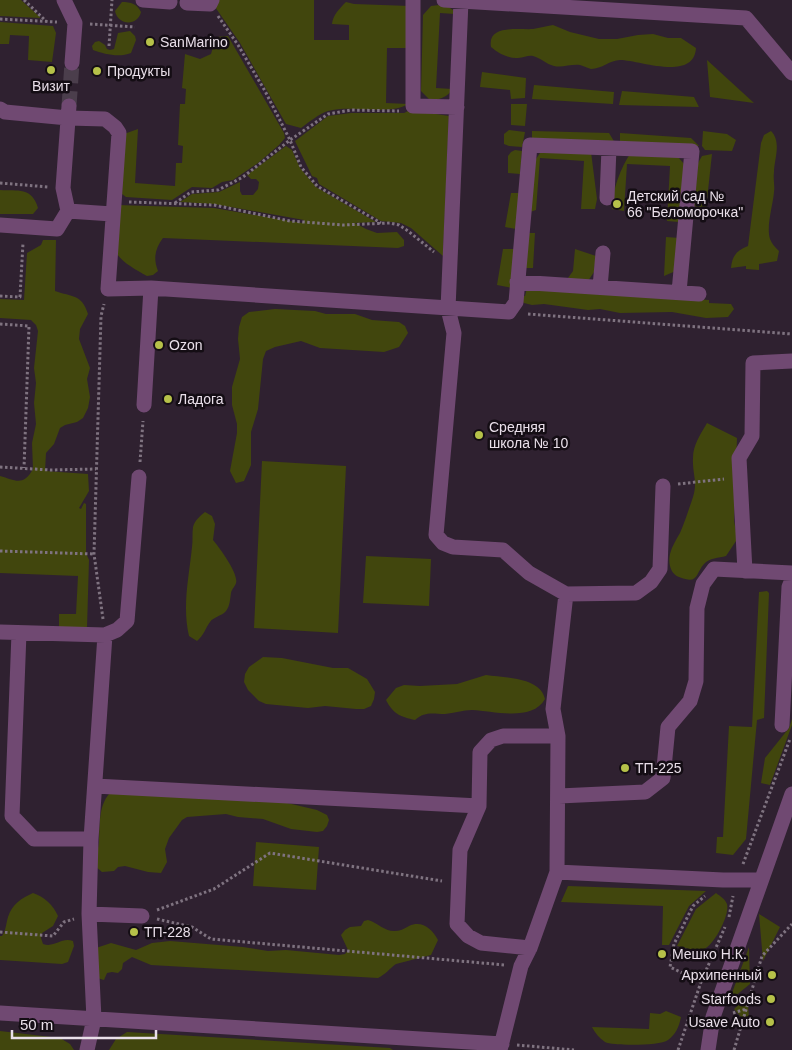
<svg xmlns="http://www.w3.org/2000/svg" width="792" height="1050" viewBox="0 0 792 1050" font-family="Helvetica,sans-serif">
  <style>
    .green { fill: #41460d }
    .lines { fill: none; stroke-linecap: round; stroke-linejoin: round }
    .minor-tunnel { stroke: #4b3e4c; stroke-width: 15; stroke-dasharray: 15 8; stroke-linecap: butt }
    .path { stroke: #7f7380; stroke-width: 3; stroke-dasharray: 2.5 2.5; stroke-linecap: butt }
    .minor { stroke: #704972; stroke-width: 15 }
    .poi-dot { fill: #b6c149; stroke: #140d14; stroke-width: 2 }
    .labels { text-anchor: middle; stroke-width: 5; stroke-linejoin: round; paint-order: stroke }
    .poi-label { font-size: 14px; fill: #e9dfe9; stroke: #140d14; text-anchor: start }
  </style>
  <rect width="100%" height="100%" fill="#2f2130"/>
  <!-- green -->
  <path class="green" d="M0,0H21L41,18L0,16Z
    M215,0H314V40H349V25L332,24C333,15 339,9 346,2L354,4L410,6L409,48H387L386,103L408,104C390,116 352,104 328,111C319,114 309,122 301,128L286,124L240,43L213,4Z
    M122,2C131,2 137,4 141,12C138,26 118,26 115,11Z
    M439,5L447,6L456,12L455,14L440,13L436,88L452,89C449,97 438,100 430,100L421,91L423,15L431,6Z
    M0,22L53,26L56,33L52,62L28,60L29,36L10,35L9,44H0Z
    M553,25L570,32L599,39H617L638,35L653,34L668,38H681L696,48C694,82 639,60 620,60C610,60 602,69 591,69C587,68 584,66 580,65C571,64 562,68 554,66C546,64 541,58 533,56C528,55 524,58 518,58C509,59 498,53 491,47C487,24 519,30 533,29C540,28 546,26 553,25Z
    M130,31L135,36L136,40L131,53C119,58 104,54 93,50L92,46L95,42L99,41L105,45L107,49L110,50L114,49L118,33Z
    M228,36L284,133L285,138L279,145L258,163L233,180L222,182L212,188L192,187L172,200L126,197L122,194L124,134L138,129L135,183L175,186L176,163H182L183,146L178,145L180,104H185L186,89L182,88L185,54L200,59L211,54L216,37Z
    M707,60L754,103L710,97Z
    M482,72L526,78L525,98L511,99L510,90L480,87Z
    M534,85L614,92L613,104L532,99Z
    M622,91L694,97L699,107L619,105Z
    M511,104H527L525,126L511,125Z
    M410,110L449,116L443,256L411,228L401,223L381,221L319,184L317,178L312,176L295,141L328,116L351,113H404Z
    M509,130L525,132L522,147L509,146L504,144V134Z
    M532,131L609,133L615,143L532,138Z
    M703,131L727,134L736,140L732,151L705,150L702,146Z
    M771,131C782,142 774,160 774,172C773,179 775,186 774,192C773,205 766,226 770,239C772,244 775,247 779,251L777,261L759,264V270L746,269V266L731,268C732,256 737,250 748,246L761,143L764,135Z
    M620,133L691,138L699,146L620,143Z
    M286,146L292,150L300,168L316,187L376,222L355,223L366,229L377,233L397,232L404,240V246L398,248L163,238C155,249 153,258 158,271L153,275L147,276C135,269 122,263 115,251L117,205L214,208L302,223L304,220L214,204L180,202L192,194L219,192L240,182V191L242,195H253L258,189L259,182L256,179H251L247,175Z
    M551,149L591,152L597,199L595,209H581L584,161L540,158L536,210L530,212L532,165L540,153Z
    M515,150L522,151L520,174L508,173V156L511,152Z
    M630,154L678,157L685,165L679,222L667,221L670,166L627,164L624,211L612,209C611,194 621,167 630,154Z
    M712,154L706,209L694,206L698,163L702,156Z
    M0,190C18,191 32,187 38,208L33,214H0Z
    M511,193H519L516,229L505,227Z
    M528,233H535L533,268H525Z
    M666,237L680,238L678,270L664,276Z
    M43,240H56L55,291C72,297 82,294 88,314L80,329L79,339L90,368L87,379L90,397L88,408L83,418L77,422L65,425L60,428L54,444L46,453L45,471L88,474L89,491L79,508L81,509L84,503L86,504V553L89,560L87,628L59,630V614H76L78,576L0,573V476C15,480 23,487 33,469L32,443L36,424L34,403L36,383L34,368L38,331L36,325L31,320L0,318V299L24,300L27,253L41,245Z
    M503,249H515L512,288L497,285Z
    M575,249L596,256L594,272L588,281L565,282L573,271Z
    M527,288L709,300V303L731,304L734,309L728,317L706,318L672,312L620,313L600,309L588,310L544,304L532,305L524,303L522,301L521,296H525Z
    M275,309L315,311L326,314H355L372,320L399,322L405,326L408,333L399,347L384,352L320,348L301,341L275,347L266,351L263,359L258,409L251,432V465L244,481L236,483L230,471L237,433V424L232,405V387L240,359L238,339L239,327L242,317L249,312Z
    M707,423L737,438L734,521L737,536L736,541L726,556C719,558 709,558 704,564C695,574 699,585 679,577C670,574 668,562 670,554C672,546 676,540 680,533C684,524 690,506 693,497C698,481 692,473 693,458C693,445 700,435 707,423Z
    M262,461L346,466L338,633L254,628Z
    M205,512L212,516L215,524L213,540C219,547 239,574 236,583C235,587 232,588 231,593C230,599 230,606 226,611C222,616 213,617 210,622C205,629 204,635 197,641L189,636C182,606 189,577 192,547C193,540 192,534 193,527C195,520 200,516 205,512Z
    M366,556L431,559L429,606L363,603Z
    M767,591L769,593L764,718L757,720L746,839L733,855L716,853L717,837H723L729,726L752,727L759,592Z
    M263,657L282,658L333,668H348L367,679L375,692L374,699L371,706L364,709H356L325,706L308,708L266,704L259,701L248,690L244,682L245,674L249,667Z
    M486,675C505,678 540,677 545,699C532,722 494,711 472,710C463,710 454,713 445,714C433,714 425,711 415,720C401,717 393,714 386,700L396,688L404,685L420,686L457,684Z
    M792,719V725L770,785L761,783L765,758L789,728Z
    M112,791L283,802L317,810L327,815L329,820L327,826L323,831L317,832L291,829L263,819L238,817L226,814L187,817L182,820L169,838L165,849L167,862L161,873L148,872L125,866L118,867L114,871L102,872L95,866C96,858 98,850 99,842C100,825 98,803 112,791Z
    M256,842L319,847L316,890L253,886Z
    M568,886L706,891L689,906L669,945H662L663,906L561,902Z
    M33,893C45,897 53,905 58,916L53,926L42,933L41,938L43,944C55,948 61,937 73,941L74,946L68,962L62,964L0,960V936H2C6,930 6,924 8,917C12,904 22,898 33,893Z
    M716,893C720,896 725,899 727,904C730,915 714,945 704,949C697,953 685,947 677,946L696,909Z
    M759,914L780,927L763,961Z
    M368,920C378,923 384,931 394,931C400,931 404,929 409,926C422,920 432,929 438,940L431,955L396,964C389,969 386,974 378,978L151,965L132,957L123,963L122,969L118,973L112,972L107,973L104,980L97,978L96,948L111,943L136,950L152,943L170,941L243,947L268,951L286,950L339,955L345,954L348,950L341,935L345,930L350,927L361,926L364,921Z
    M749,947L750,984L729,1001Z
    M747,996L750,1027L734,1009Z
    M666,1011L681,1017C679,1027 676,1034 668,1040C660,1046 613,1046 605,1042C599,1038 595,1033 592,1027L649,1029L650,1013L660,1014Z
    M0,1031L60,1038L70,1044L74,1050H0Z
    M127,1032L390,1048L393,1050H109L116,1039Z"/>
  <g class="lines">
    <!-- minor-tunnel -->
    <path class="minor-tunnel" d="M69,106L72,63"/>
    <!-- path -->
    <path class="path" d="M24,0L47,22
      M218,16L238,45L265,91L290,140L301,167L317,186L381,223
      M0,19L57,22
      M90,24L135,27
      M109,46L112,0
      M0,183L48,187
      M129,202L214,205L290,221L343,225L390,223L399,225L408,231L434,252
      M175,203L191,192L218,190L243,177L290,140L328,114L351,110L399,111
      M0,296L20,297L23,243
      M528,314L792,334
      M0,324L29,326L24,468
      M140,462L143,421
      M0,467L50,470L96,469
      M678,484L724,479
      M0,551L94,554
      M103,619L94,554L101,316L104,304
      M743,864L790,739
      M157,910L214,889L270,853L442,881
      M729,917L733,896
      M157,919L192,927L211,939L505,965
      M0,932L53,936L64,922L74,919
      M701,982L670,967L674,944L693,906L705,896
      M733,1013L746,1009
      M517,1045L574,1050
      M678,1050L701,982L725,927
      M734,1050L762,956L792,924"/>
    <!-- minor -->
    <path class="minor" d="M64,0L75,23L72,63
      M143,0L170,2
      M413,0V106L457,107
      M444,0L746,18L792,73
      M461,1L448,309L454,333L436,535L443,543L453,547L503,550L529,573L566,594L636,593L651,582L660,569L663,486
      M187,3L210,4L212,0
      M0,109L5,112L68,118L105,119L115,127L119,133L108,289L151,288L509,312L516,302L530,145L692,151L679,292
      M607,198L609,148
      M68,211L63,188L69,106
      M0,225L57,229L68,211L112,214
      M517,282L699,294
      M600,287L603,253
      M144,405L151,288
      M745,571L739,458L752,436L753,363L792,361
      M0,632L105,635L117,630L127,621L139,477
      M19,633L12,816L34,839H91
      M782,725L789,587L792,580
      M558,736L553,709L566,594
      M95,786L479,806
      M559,796L645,792L663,778L668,727L690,701L696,681L697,608L703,584L714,569L792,573
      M557,872L723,880H761
      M89,914L142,916
      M0,1013L502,1044
      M87,1050L94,1019L89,914L91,839L105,635
      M500,1050L521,966L530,948L557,872L558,736H503L491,740L480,752L479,806L460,850L457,924L468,936L481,943L530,948
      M708,1050L713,1017L792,794"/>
  </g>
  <!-- markers -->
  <g class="poi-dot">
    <circle cx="150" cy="42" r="5"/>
    <circle cx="51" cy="70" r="5"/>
    <circle cx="97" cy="71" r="5"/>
    <circle cx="617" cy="204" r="5"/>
    <circle cx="159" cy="345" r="5"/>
    <circle cx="168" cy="399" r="5"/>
    <circle cx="479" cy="435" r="5"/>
    <circle cx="625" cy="768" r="5"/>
    <circle cx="134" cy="932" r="5"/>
    <circle cx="662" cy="954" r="5"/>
    <circle cx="772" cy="975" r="5"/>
    <circle cx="771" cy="999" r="5"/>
    <circle cx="770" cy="1022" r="5"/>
  </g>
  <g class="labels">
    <!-- poi labels -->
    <g class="poi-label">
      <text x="160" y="47">SanMarino</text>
      <text x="107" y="76">Продукты</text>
      <text x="51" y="91" text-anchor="middle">Визит</text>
      <text x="627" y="201">Детский сад №<tspan x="627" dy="16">66 "Беломорочка"</tspan></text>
      <text x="169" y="350">Ozon</text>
      <text x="178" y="404">Ладога</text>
      <text x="489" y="432">Средняя<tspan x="489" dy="16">школа № 10</tspan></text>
      <text x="635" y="773">ТП-225</text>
      <text x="144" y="937">ТП-228</text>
      <text x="672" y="959">Мешко Н.К.</text>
      <text x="762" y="980" text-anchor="end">Архипенный</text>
      <text x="761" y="1004" text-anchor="end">Starfoods</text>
      <text x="760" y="1027" text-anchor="end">Usave Auto</text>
    </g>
  </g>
  <!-- scale -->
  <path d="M12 1030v8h144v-8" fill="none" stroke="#e9dfe9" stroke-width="2.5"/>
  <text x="20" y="1030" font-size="15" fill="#e9dfe9" stroke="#140d14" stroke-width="4" paint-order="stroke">50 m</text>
</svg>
